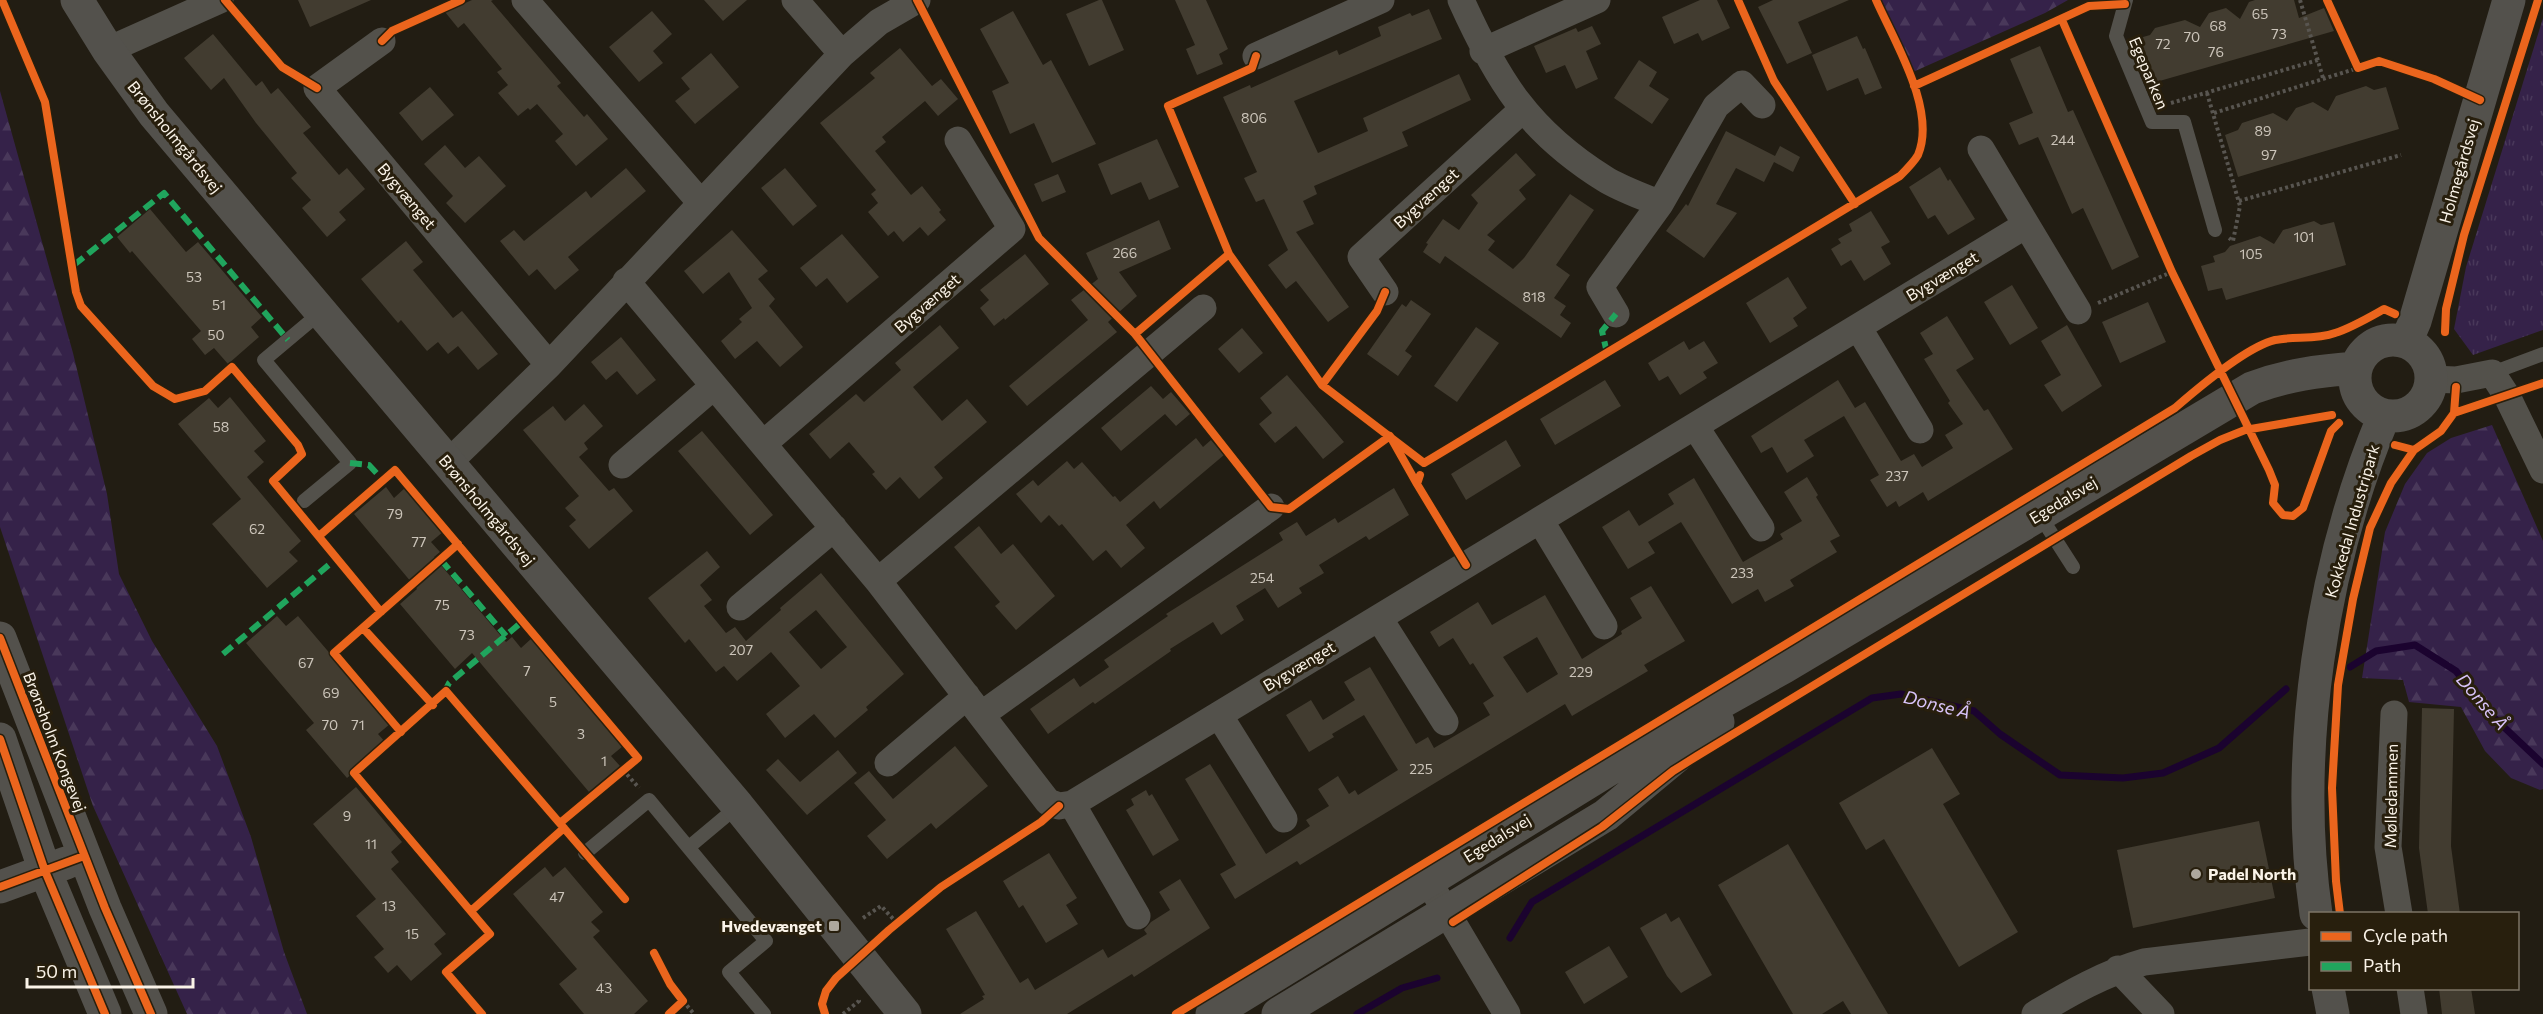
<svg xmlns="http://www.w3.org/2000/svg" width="2543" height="1014" viewBox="0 0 2543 1014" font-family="Commissioner,sans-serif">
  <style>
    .grass { fill: url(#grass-tufts) }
    .forest { fill: url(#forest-firs) }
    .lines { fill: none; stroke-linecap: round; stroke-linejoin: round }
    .stream { stroke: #1b032f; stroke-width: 7 }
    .building { fill: #423c30; fill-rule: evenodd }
    .path { stroke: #585550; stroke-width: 4; stroke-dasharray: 3 3; stroke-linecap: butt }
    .lane { stroke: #53514b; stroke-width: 14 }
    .street { stroke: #53514b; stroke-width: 27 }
    .secondary { stroke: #53514c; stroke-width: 33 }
    .quiet { stroke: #20a55d; stroke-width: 6; stroke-dasharray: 12 6; stroke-linecap: butt }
    .cycleway-casing { stroke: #281f0d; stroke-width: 11 }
    .cycleway { stroke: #eb651d; stroke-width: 8 }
    .poi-dot { fill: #aea89d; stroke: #281f0d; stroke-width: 2 }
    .labels { text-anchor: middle; stroke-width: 6; stroke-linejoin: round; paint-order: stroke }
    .number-label { font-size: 14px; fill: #ccc5ba }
    .street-label { font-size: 16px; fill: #faf3e8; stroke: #281f0d }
    .poi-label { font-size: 16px; font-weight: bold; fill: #faf3e8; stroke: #281f0d; text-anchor: start }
    .water-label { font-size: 18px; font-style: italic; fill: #d8c3f9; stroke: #281f0d }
  </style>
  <defs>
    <pattern id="grass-tufts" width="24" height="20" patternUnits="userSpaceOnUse" patternTransform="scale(1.5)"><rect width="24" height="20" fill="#352249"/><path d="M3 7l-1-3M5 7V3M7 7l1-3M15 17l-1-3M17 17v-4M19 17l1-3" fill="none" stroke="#49385a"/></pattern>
    <pattern id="forest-firs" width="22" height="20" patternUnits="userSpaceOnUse" patternTransform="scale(1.5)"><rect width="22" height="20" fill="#352249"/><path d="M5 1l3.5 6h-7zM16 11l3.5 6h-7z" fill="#49385a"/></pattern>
  </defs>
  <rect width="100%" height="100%" fill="#221d13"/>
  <!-- grass -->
  <path class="grass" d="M2543,18V330L2473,355L2454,329L2466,267Z"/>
  <!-- forest -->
  <path class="forest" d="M1881,0H2068L2045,13L1913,72Z
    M0,91L73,353L107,494L119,574L152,641L217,746L251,837L284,952L307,1014H187L93,806L0,527Z
    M2492,425L2543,541V789L2540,790L2511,778L2485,751L2461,707L2409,702L2403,680L2362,678L2385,532L2405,484L2427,453L2451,438Z"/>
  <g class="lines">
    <!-- stream -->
    <path class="stream" d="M2350,667L2376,651L2415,645L2456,671L2488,712L2543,764
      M1510,938L1532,902L1872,698L1901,694L1974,711L2000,734L2060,775L2123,778L2163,773L2219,748L2286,689
      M1357,1014L1402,988L1437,978"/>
  </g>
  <!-- building -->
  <path class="building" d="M298,0H371L310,27Z
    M472,0H493L491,1L561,83L557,86L584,117L587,114L608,139L576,166L555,141L563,134L537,104L530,110L528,108L518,116L498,93L508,85L497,72L502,69L464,23L458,28L445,12Z
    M704,0H747L723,21Z
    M1099,0H1102L1124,50L1089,66L1066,14Z
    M1175,0H1206L1228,49L1219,54L1223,64L1197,75L1186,49L1195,45Z
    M1700,0H1717L1730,28L1702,41L1698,33L1674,44L1662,17Z
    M1773,0H1849L1798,22L1812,53L1787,64L1758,7Z
    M2255,0H2294L2299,18L2324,8L2334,31L2149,84L2136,39L2150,35L2155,28L2185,20L2200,27L2209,13L2226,8L2240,19L2249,2Z
    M1429,9L1442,39L1294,101L1318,153L1368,131L1363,118L1459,74L1471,100L1402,132L1408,146L1314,186L1317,194L1303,201L1314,224L1296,232L1349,307L1328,322L1296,281L1286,289L1268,265L1288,250L1264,199L1256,202L1244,178L1257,172L1223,97L1250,85L1251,88L1337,50L1339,55L1381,36L1378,27L1410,13L1412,16Z
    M652,11L672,34L653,51L663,63L639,82L609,47Z
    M1013,11L1043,65L1051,60L1096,144L1052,163L1034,123L1010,134L992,91L1009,83L980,29Z
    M1592,26L1601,44L1586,51L1598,79L1576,89L1565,65L1546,73L1534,46L1576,28L1578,32Z
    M213,34L256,86L262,81L271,94L278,88L311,127L303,133L339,175L347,168L365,189L339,212L346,220L327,237L302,208L311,200L291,178L297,173L256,123L224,78L211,90L184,58Z
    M1857,36L1863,49L1865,48L1882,88L1865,95L1858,78L1827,91L1812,55Z
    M2040,46L2068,112L2073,110L2139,257L2112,270L2083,208L2072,214L2038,137L2019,145L2009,123L2033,113L2010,59Z
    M900,48L932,86L941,79L958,99L938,116L925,101L882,137L886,142L875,151L911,195L922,186L941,210L939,212L946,220L928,236L920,227L903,242L894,231L888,236L868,212L878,203L871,194L876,190L820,123L875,78L870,73Z
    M711,53L739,87L695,124L675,101L690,89L681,78Z
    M1639,60L1657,72L1649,86L1669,99L1652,124L1614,98Z
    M2366,86L2374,90L2386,87L2399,129L2238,177L2225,135L2238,130L2242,123L2273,113L2287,121L2296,108L2313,102L2328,111L2336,96Z
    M430,87L454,115L422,141L399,113Z
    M1726,131L1775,156L1780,146L1800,157L1793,172L1774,162L1764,182L1736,168L1716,204L1737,213L1704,258L1666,231L1686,204L1688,206Z
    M1157,139L1179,187L1149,200L1141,182L1111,195L1098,164Z
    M445,145L465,168L479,156L506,186L465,223L446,203L453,196L424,164Z
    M1516,153L1536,175L1519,190L1526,199L1487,235L1495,241L1488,250L1513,269L1524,258L1570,194L1594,210L1556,265L1570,275L1554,298L1566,306L1560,315L1571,323L1561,338L1445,256L1440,264L1423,252L1428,244L1426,243L1443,219L1459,230L1478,203L1471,195Z
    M1940,167L1948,181L1950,179L1975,219L1948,235L1935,215L1928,219L1909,187Z
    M626,168L646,191L568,257L579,270L555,290L537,269L529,276L500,241L514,230L524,241L586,191L591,198Z
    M785,168L817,206L793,226L761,188Z
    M1058,174L1066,192L1042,202L1034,184Z
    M150,209L186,252L198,242L262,317L251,327L259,337L228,364L214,348L205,355L192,339L201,331L132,251L130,253L117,237Z
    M1871,211L1890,242L1881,247L1891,264L1864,281L1851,260L1841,266L1831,249L1841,243L1838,239L1852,231L1849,224Z
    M1159,220L1171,249L1119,272L1137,296L1108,322L1117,332L1027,406L1009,386L1088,320L1071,300L1098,279L1086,253Z
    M2314,221L2321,225L2334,222L2346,265L2226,300L2222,288L2208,291L2201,266L2215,262L2213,256L2225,252L2230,246L2260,236L2274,244L2283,230Z
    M732,230L768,271L758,279L775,299L769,306L803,347L780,367L757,341L735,359L721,341L742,322L739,319L752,308L729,272L703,294L684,271Z
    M842,234L879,277L847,303L827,278L816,287L800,268Z
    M406,241L423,262L413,270L453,318L462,311L498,354L478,370L458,346L448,354L438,342L427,351L401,320L398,323L361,279Z
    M1025,254L1049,284L1005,320L1004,318L994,326L980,308L989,300L980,290Z
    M1788,277L1807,308L1793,318L1798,326L1770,343L1746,303Z
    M2012,285L2038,328L2010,345L1984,302Z
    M1411,300L1431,314L1405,351L1412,356L1398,376L1367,354L1402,304L1406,307Z
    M2148,302L2166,342L2120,363L2102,322Z
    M1947,316L1974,359L1956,370L1984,411L1988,409L2013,449L1928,501L1923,492L1899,507L1896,501L1887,507L1870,480L1879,475L1844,416L1804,440L1814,456L1787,473L1772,447L1761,453L1751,436L1838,380L1855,408L1865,402L1901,461L1914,454L1922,467L1953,448L1945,435L1963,424L1948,403L1950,401L1924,359L1933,354L1920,333Z
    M940,325L959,348L913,387L942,421L967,399L987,422L934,467L943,478L919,499L900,477L886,490L872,474L875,472L849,442L830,459L809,434L856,394L864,402L901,370L895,363Z
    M2067,325L2102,386L2062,412L2044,385L2061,375L2041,341Z
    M1476,327L1499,343L1457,402L1434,386Z
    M1242,328L1263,353L1239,373L1218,349Z
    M621,337L656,380L637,395L617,371L606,380L591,362Z
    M1684,341L1689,350L1704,341L1718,363L1703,372L1707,378L1680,395L1668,376L1659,381L1648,363Z
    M1287,375L1344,442L1323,459L1296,426L1275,443L1259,424L1272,413L1260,398Z
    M1605,380L1621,406L1555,445L1540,419Z
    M1151,386L1163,399L1171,392L1190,414L1176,426L1165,414L1121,451L1101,428Z
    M230,397L266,441L254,451L264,462L247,477L301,541L289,552L298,561L267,588L212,524L241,499L178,424L209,398L218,408Z
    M584,404L603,426L584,443L588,449L579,457L609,491L614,488L633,511L589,549L569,526L576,520L565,508L579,496L523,430L553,406L565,421Z
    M702,431L773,515L750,535L678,451Z
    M1196,438L1203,447L1211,440L1224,455L1160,509L1154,501L1126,525L1145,548L1121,568L1106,550L1093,561L1062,524L1059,526L1049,515L1041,523L1016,494L1033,480L1038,486L1067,461L1074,469L1082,462L1113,497L1115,496L1120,502Z
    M1506,440L1521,466L1466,500L1451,474Z
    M1807,477L1818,495L1816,497L1840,536L1830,541L1837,552L1790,580L1794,586L1765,602L1758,589L1732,604L1681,522L1648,542L1655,553L1628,569L1602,527L1629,510L1639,526L1674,504L1668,494L1694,478L1743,562L1783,539L1780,534L1802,521L1784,492Z
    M386,487L394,498L406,487L444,531L431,542L440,552L434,557L506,642L512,637L521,648L532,638L623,746L611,756L620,766L589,792L472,653L455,669L400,604L417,589L354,514Z
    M1394,488L1409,515L1369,540L1366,536L1319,565L1324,573L1299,588L1302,593L1278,608L1265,588L1236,606L1244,620L1221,635L1213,622L1170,649L1171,651L1095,704L1093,702L1048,734L1030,709L1074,678L1080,687L1109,667L1104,660L1168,616L1166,614L1283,540L1279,533L1297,522L1306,536L1335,518L1338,523Z
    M979,526L1001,554L1013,544L1055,596L1016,630L995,606L1000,602L954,547Z
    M707,551L720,567L700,585L712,600L704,606L726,633L735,627L746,641L781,610L780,608L821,573L904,674L866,707L868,710L835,738L814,714L785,738L766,714L800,686L771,652L737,681L724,666L716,672L689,639L685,643L648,598ZM816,610L847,647L821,669L789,632Z
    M1651,586L1685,641L1644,665L1648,671L1572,716L1565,704L1300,865L1297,861L1235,899L1220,874L1236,865L1185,779L1210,764L1266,854L1310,826L1306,820L1329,806L1318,789L1338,776L1349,794L1355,790L1358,795L1398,770L1364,715L1332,734L1334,737L1309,752L1286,715L1311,700L1323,720L1355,700L1344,682L1370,667L1416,744L1428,737L1434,748L1490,715L1483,703L1494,696L1473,663L1470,665L1453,638L1439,647L1430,632L1478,602L1492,625L1545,595L1582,659L1622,634L1621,631L1642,618L1630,598ZM1537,637L1558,674L1527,693L1503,657Z
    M277,616L286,626L298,616L390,724L378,734L387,744L347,778L306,730L314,723L246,643Z
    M2422,708L2454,709L2451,846L2460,914H2428L2419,848Z
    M955,746L988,786L936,829L931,823L887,859L867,836L886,820L854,783L869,771L893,799Z
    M1932,748L1960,794L1943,804L2018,932L1959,967L1884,839L1866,850L1839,803Z
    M838,750L857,773L807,815L766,770L778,759L800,782Z
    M356,787L402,842L391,852L399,862L391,869L446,934L434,944L442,954L411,981L397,965L388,973L374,957L384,949L356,916L376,899L313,824Z
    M1146,790L1149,796L1152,794L1179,840L1153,856L1126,810L1134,805L1131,799Z
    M2259,821L2275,898L2133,928L2117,850Z
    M1788,844L1888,1014H1851L1843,1001L1822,1014H1793L1718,885Z
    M1049,853L1077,898L1066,905L1078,924L1046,943L1023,905L1019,908L1003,881Z
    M545,867L553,877L565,867L603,912L591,922L600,931L593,937L648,1001L634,1014H584L559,984L577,969L513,894Z
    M1180,879L1210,928L1134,977L1132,974L1067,1014H960L984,999L982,996L985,995L946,929L976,911L1020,983L1028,978L1035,990L1103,949L1108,958L1147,934L1144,930L1151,922L1170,910L1159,892Z
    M1666,913L1671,922L1679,917L1712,975L1681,993L1667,976L1640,928Z
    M1609,946L1628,977L1584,1004L1565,972Z
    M2439,988H2471L2475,1014H2442Z"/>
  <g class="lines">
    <!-- path -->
    <path class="path" d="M2300,0L2323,78
      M2207,93L2240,206L2233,241L2229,238
      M2171,103L2318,60
      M2214,113L2358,68
      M2239,201L2401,155
      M2098,303L2172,272
      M623,770L639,788
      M863,918L881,906L897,923
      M683,1001L694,1014
      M843,1014L859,1001L858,999"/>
    <!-- lane -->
    <path class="lane" d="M2126,0L2116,36L2152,122H2184L2215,230
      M2492,373L2543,354
      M304,501L350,463L264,360L320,313
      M2039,514L2073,567
      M689,847L738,806
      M585,853L649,800L766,941L729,972L764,1014"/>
    <!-- street -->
    <path class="street" d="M525,0L701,203
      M795,0L842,54
      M1461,0C1497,80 1528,131 1605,179C1621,189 1642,196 1660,204
      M382,41L317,88L549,365
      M108,50L220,0
      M1483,51L1597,0
      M1256,56L1381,0
      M1981,149L2078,311
      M626,281L878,581L1048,802L1059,806L1072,804L2026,225
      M1385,292L1361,257L1522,110
      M1616,314L1600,287L1660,204L1716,106L1742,84L1762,105
      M1858,327L1920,430
      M2431,379L2456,380L2492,373L2507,396L2543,470
      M1695,426L1761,528
      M763,444L1012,229L958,140
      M448,463L549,365L842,54L879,22L917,0
      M622,465L714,386
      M1540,520L1604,626
      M878,581L1203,308
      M740,607L834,528
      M1379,618L1445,722
      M2394,714L2388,847L2399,914
      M981,715L1271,507
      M1219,715L1284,819
      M888,763L967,696
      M1072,804L1137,916
      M1428,881L1507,1014
      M2118,969L2161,1014
      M2410,988L2414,1014
      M2035,1014C2070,993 2105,973 2144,962L2310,942"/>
    <!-- secondary -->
    <path class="secondary" d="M77,0L108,50L154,114L738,806L905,1014
      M2355 378a38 38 0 1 1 76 0a38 38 0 1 1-76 0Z
      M2406,342L2415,321L2509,0
      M0,638L105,908L151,1014
      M0,739L45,871L105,1014
      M0,887L66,863
      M2316,914C2293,753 2321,565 2384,416
      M2328,988L2333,1014
      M1212,1014L1691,719L1784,667L2252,388C2287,375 2318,371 2355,368
      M1278,1014L1606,815L1718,722"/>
    <!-- quiet -->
    <path class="quiet" d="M74,265L164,193L288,340
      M1607,353L1602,331L1616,314
      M350,463L369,465L383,480
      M441,560L506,636
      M223,654L337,558L334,554
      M444,693L449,683L523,621"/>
    <defs>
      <path id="cycleway" d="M2,0L45,102L76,292L81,306L153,386L175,399L205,391L232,367L298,445L302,454L273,481L381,612
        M225,0L282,67L317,88
        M917,0L1039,238L1135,334L1229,254L1322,385L1424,463L1900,176C1906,170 1914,162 1918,155C1937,110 1894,41 1876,0
        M1738,0L1774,81L1855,204
        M2327,0L2358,68L2379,61L2434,79L2480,100
        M2062,20L2172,272L2269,470L2275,485L2273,503L2283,515L2293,516L2303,508L2331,431L2339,423
        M382,41L392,31L461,0
        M1914,86L2089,6L2125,4
        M1229,254L1168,106L1252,68L1256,56
        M2445,332L2446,309L2464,235L2538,0
        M1135,334L1271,507L1289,509L1390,436L1417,484
        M1322,385L1377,311L1385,292
        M2454,413L2543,383
        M2395,445L2414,450L2441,431L2454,413L2456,387
        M1420,475L1417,484L1466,565
        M319,536L395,470L638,758L560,823
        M363,628L433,705
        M0,638L105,908L151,1014
        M401,732L334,653L458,544
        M0,739L45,871L105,1014
        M0,887L84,856
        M471,911L564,828
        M2340,914L2336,881L2332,788L2338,685L2353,599L2370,528L2391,483L2414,450
        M1453,922L1602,827L1673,771L1697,756L2191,456L2220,440L2245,430L2332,415
        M654,953L670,984L683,1001L669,1014
        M482,1014L446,972L490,934L354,773L446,691L625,899
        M825,1014L822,1004L826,991L836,978L889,930L941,887L1041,822L1059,806
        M1176,1014L2175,408C2198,388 2246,347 2275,340C2294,336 2316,340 2335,333C2351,328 2368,318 2384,309L2395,314"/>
    </defs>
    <!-- cycleway casing -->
    <use href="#cycleway" class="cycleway-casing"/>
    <!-- cycleway -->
    <use href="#cycleway" class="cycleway"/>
  </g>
  <!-- markers -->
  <g class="poi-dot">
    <circle cx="2196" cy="874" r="6"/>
    <rect x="828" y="920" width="12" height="12" rx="3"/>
  </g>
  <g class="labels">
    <!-- number labels -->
    <g class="number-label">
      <text x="2260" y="19">65</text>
      <text x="2218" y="31">68</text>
      <text x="2279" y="39">73</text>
      <text x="2192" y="42">70</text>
      <text x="2163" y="49">72</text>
      <text x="2216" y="57">76</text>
      <text x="1254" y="123">806</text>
      <text x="2263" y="136">89</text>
      <text x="2063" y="145">244</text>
      <text x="2269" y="160">97</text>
      <text x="2304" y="242">101</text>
      <text x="1125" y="258">266</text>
      <text x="2251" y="259">105</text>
      <text x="194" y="282">53</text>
      <text x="1534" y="302">818</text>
      <text x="219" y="310">51</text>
      <text x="216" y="340">50</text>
      <text x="221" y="432">58</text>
      <text x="1897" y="481">237</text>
      <text x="395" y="519">79</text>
      <text x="257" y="534">62</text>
      <text x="419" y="547">77</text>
      <text x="1742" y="578">233</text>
      <text x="1262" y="583">254</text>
      <text x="442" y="610">75</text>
      <text x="467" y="640">73</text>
      <text x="741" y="655">207</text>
      <text x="306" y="668">67</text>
      <text x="527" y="676">7</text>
      <text x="1581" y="677">229</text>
      <text x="331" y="698">69</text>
      <text x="553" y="707">5</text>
      <text x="330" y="730">70</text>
      <text x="358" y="730">71</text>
      <text x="581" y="739">3</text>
      <text x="604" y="766">1</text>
      <text x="1421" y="774">225</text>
      <text x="347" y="821">9</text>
      <text x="371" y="849">11</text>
      <text x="557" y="902">47</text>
      <text x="389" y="911">13</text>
      <text x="412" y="939">15</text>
      <text x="604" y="993">43</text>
    </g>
    <!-- street labels -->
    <g class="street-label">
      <text transform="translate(2149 73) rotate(67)" y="6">Egeparken</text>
      <text transform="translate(175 137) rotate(51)" y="6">Brønsholmgårdsvej</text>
      <text transform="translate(2459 171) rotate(-74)" y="6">Holmegårdsvej</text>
      <text transform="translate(407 196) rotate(50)" y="6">Bygvænget</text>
      <text transform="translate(1426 198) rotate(-42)" y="6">Bygvænget</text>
      <text transform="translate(1942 276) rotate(-31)" y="6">Bygvænget</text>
      <text transform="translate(927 303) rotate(-41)" y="6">Bygvænget</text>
      <text transform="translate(2063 500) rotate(-31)" y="6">Egedalsvej</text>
      <text transform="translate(487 510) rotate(50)" y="6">Brønsholmgårdsvej</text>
      <text transform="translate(2352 521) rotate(-74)" y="6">Kokkedal Industripark</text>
      <text transform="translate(1299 666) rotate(-31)" y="6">Bygvænget</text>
      <text transform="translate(55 742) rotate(69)" y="6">Brønsholm Kongevej</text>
      <text transform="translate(2391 796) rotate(-89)" y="6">Mølledammen</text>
      <text transform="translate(1497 838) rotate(-32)" y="6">Egedalsvej</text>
    </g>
    <!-- poi labels -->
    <g class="poi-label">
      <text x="2208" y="880">Padel North</text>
      <text x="822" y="932" text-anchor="end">Hvedevænget</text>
    </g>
    <!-- water labels -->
    <g class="water-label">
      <text transform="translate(2482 702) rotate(49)" y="6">Donse Å</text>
      <text transform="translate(1937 705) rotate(14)" y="6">Donse Å</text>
    </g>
  </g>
  <!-- legend -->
  <rect x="2309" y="912" width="210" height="78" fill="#281f0d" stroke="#7c7465" stroke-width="1.5"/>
  <rect x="2321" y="932" width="30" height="9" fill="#eb651d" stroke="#7c7465" stroke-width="1.5"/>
  <text x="2363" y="942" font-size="18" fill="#faf3e8">Cycle path</text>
  <rect x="2321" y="962" width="30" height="9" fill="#20a55d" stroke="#7c7465" stroke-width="1.5"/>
  <text x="2363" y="972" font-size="18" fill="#faf3e8">Path</text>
  <!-- scale -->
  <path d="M27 978v9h166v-9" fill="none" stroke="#faf3e8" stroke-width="3"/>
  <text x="36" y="978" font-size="18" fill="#faf3e8" stroke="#281f0d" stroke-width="4.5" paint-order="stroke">50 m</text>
</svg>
